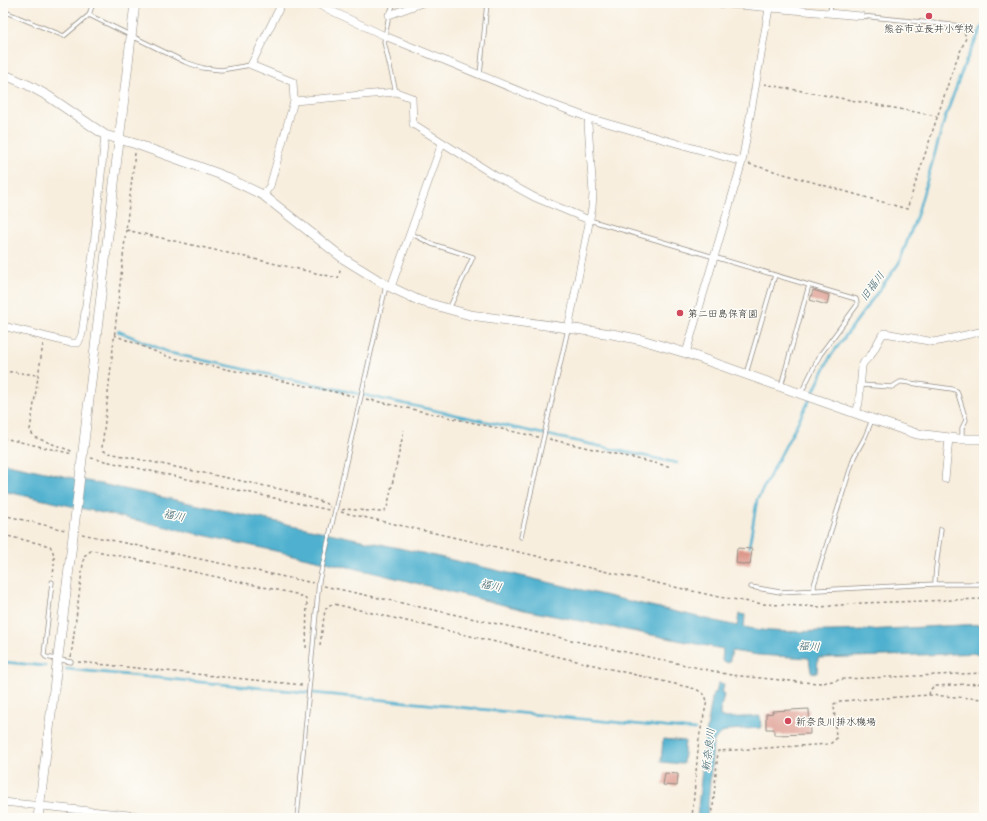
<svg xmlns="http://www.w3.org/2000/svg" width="987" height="821" viewBox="0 0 987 821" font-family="Mali,'Klee One',sans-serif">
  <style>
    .water { fill: #50b1cf; stroke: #3e6e7d }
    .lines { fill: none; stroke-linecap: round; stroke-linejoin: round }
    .stream { stroke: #50b1cf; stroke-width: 2.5 }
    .building { fill: #dd988c }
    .service-casing { stroke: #928c84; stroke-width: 5 }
    .minor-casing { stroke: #928c84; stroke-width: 8 }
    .tertiary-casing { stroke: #928c84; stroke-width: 10 }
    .path { stroke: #928c84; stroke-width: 1.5; stroke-dasharray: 3 3; stroke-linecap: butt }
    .service { stroke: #fff; stroke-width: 3.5 }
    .minor { stroke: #fff; stroke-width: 7 }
    .tertiary { stroke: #fff; stroke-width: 9 }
    .poi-dot { fill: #d1495b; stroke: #fdfcf7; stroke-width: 1.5 }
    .labels { text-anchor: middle; stroke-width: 3; stroke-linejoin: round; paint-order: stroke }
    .poi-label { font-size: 10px; fill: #2b2b2b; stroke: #fdfcf7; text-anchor: start }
    .water-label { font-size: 11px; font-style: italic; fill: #3a616d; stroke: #fdfcf7 }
  </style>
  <rect width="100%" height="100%" fill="#fdfcf7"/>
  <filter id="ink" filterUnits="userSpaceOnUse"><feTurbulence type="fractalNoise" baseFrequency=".025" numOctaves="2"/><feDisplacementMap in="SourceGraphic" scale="8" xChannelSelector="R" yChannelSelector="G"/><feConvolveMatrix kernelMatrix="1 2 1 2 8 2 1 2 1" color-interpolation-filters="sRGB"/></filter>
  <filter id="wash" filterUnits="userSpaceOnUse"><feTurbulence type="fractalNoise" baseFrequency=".012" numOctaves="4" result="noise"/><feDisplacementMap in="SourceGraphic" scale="16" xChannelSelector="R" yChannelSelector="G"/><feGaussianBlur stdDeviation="0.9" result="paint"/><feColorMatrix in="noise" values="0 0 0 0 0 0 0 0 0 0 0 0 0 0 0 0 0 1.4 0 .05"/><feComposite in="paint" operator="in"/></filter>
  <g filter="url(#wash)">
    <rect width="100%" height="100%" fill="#f8eede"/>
    <!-- water -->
    <path class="water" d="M3,463L422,553L737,626L739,614L745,615L744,627C773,634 802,631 832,631C882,630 933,626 984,624V653L818,658L817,673L811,672L809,658L758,655L732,651L729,663L722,661L723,649L524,610L371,572L3,491Z
      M718,683L724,684L722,694L724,695L720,711V716L726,718L760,716L761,728L727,730L726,732C720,733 716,737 713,743L707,818H697L705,740L713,693H716Z
      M663,739L685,741L683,764L661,762Z"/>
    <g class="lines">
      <!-- stream -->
      <path class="stream" d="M118,331L170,353L677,463
        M812,395L830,357L899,263L917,215L945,118L965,63L984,23
        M749,547L757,500L810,399
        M3,662L45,666
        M66,669L695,730"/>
    </g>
    <g id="blocks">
      <!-- building -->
      <path class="building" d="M813,290L829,295L827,305L810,300Z
        M737,548L752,549L750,565L736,563Z
        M809,709L810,734L774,735V729H766V714L773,713L772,711Z
        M665,773L678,774L677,786L663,785Z"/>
    </g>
  </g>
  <g filter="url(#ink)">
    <use href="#blocks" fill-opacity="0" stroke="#928c84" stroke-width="1"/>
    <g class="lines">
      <defs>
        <path id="service" d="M394,3L389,15L384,42L396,92
          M3,11L64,36L89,15L93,3
          M830,13L831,3
          M89,15L185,62L203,68L221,70L251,65
          M861,16L962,26
          M480,75L487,3
          M589,220L856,299L857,302V305L820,355L801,393
          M410,233L432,244L473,257L449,309
          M746,374L775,275
          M861,385L892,387L900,382H903L952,389L957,391L966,420L962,428V438
          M781,386L809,285
          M521,537L568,329
          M52,582L44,655L46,657L71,662
          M935,584C935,565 939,547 941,529
          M751,587L780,592L935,584H984
          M814,590V585L854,457L865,437L872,420
          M297,818L319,581L386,286"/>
        <path id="minor" d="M315,3L385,36L541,100L589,118L742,162
          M717,3L861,16
          M389,15L422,3
          M294,101L396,92L412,98L413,124L494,175L534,197L589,220
          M263,195L270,186L294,101L293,82L251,65L282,3
          M391,287L442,143
          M3,326L71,343H78L82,334L94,245L105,135
          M568,329L592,208L593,193L588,124L589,118
          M686,353L742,162L770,3
          M856,413L859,403L862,366L864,362L871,355L882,335L885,333L934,342L984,331
          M945,479L949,438
          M3,802L158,818"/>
        <path id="tertiary" d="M3,74L28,85L48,96L105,135L136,144L219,174L263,195L344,259L386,285L420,301L470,315L612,334L642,340L686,353L872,419L917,434L958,439H984
          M38,818L74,528L135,3"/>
      </defs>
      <!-- service casing -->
      <use href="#service" class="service-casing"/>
      <!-- minor casing -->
      <use href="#minor" class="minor-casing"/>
      <!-- tertiary casing -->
      <use href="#tertiary" class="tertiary-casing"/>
      <!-- path -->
      <path class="path" d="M764,84L937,116
        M135,153L126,230L338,278L341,268
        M749,164L907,209L954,66L966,38L964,31
        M126,230L102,448L104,451L109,453L289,491L325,503L330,507
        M114,335L169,357L354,396
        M43,344L30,430L34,437L74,452
        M3,371L38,375
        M366,399L538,437
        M3,438L73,454
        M549,439L672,467
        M91,458L329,510
        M342,510L346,509L380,512L384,511L387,508L404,430
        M341,512L719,597L763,604L820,607L862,603L984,599
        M3,515L65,530
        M82,534L313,583
        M3,535L50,546C56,554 54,566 53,576
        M324,586L731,675L800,682L822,683L844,679L984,673
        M320,645L325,610L329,605L334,604L696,689L705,695L707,701L699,738L692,818
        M71,657L84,556L92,550L296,594L305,598L307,601L306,650
        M78,662L303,685
        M929,695C930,690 931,687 937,686L984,683
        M712,818L718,751L830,744L836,739L834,704L840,701L929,695L984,699"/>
      <!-- service -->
      <use href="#service" class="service"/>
      <!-- minor -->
      <use href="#minor" class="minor"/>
      <!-- tertiary -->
      <use href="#tertiary" class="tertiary"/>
    </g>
  </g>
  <!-- markers -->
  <g class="poi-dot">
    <circle cx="929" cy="16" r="4"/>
    <circle cx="680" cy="313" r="4"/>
    <circle cx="788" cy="721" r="4"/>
  </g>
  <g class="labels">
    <!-- poi labels -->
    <g class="poi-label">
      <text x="929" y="32" text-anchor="middle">熊谷市立長井小学校</text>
      <text x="688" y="317">第二田島保育園</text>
      <text x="796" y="725">新奈良川排水機場</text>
    </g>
    <!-- water labels -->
    <g class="water-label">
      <text transform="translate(872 286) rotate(-54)" y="4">旧福川</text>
      <text transform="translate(174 515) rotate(12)" y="4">福川</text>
      <text transform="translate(491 585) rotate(12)" y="4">福川</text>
      <text transform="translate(809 646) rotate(4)" y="4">福川</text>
      <text transform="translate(708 750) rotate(-83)" y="4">新奈良川</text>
    </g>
  </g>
  <!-- margin -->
  <rect width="987" height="821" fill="none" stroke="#fdfcf7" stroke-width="16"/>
</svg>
